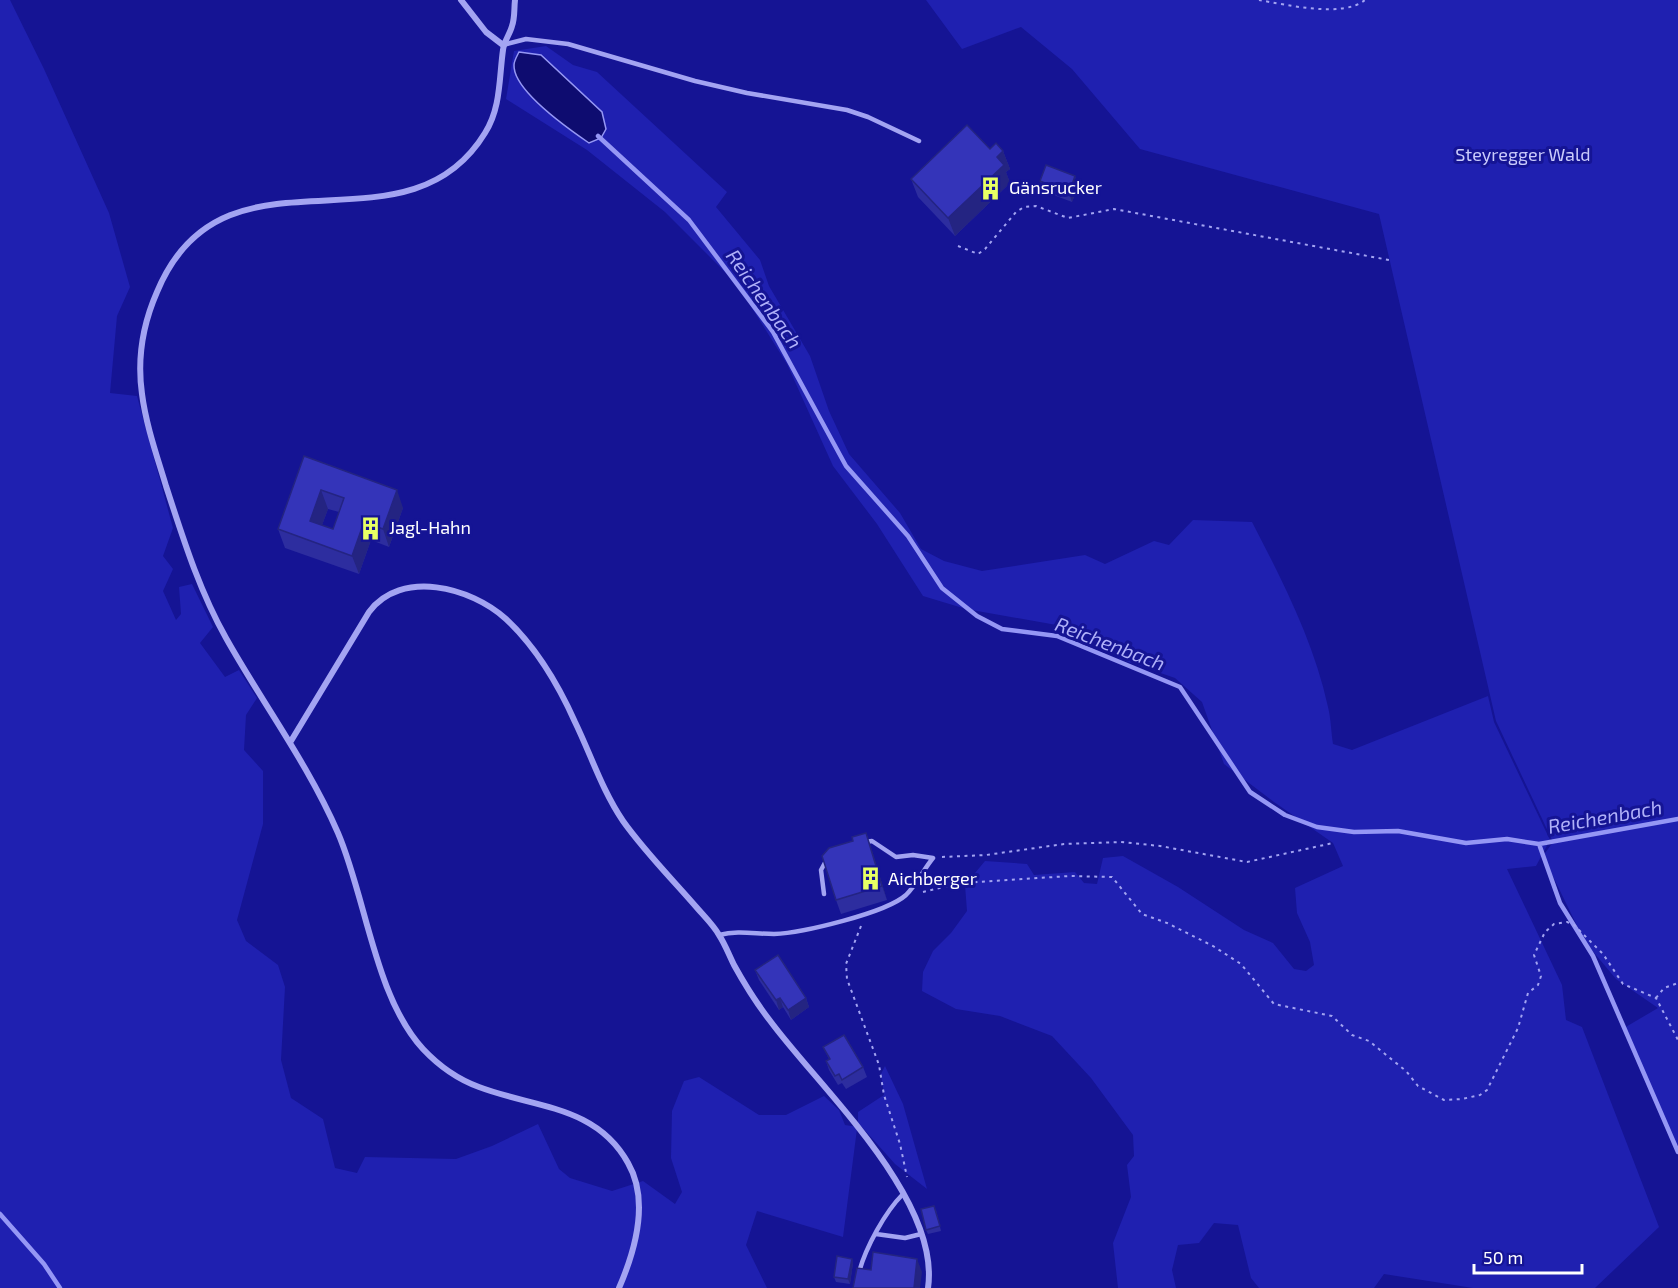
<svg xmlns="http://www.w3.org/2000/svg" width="1678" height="1288" viewBox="0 0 1678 1288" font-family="'Exo 2',sans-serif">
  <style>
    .green { fill: #1f20b0 }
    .water { fill: #0e0c70; stroke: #9597f5; stroke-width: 1.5 }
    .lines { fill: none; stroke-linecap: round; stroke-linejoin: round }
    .stream { stroke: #9597f5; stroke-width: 4.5 }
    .path { stroke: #a3a4f2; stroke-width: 2; stroke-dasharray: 3 4.5; stroke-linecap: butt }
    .lane { stroke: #a3a4f2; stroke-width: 4.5 }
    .street { stroke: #a3a4f2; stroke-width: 6 }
    .wall { fill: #2d2d9f; fill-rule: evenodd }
    .shaded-wall { fill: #242482 }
    .building { fill: #3434b9; stroke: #242482; stroke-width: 1.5; fill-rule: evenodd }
    .labels { text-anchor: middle; stroke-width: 6; stroke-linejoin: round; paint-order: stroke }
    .park-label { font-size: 18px; fill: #cacbfc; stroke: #151494 }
    .poi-label { font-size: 18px; fill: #fff; stroke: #151494; text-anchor: start }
    .water-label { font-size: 20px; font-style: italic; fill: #afb0f9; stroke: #151494 }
  </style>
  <rect width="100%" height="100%" fill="#151494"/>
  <!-- green -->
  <path class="green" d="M0,0H10L44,69L109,213L130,287L117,316L110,393L137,396L173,528L163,556L173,569L163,591L176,620L181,614L179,587L192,584L213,627L200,643L225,677L239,670L257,698L246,715L244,750L263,771V824L237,920L246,941L278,965L285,987L281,1060L291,1098L323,1119L335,1168L357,1173L365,1157L456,1159L492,1146L538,1124L559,1169L570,1178L612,1191L643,1181L675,1204L682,1192L671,1158L672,1111L684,1081L699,1077L759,1115H786L824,1096L839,1110L845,1125L858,1127V1112L884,1095L881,1074L885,1066L903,1104L927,1189L895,1164L861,1126L857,1129L843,1237L757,1211L746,1245L767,1288H0Z
    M926,0H1678V1149L1624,1028L1658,1008L1616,979L1585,942L1543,856L1553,842L1496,721L1379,214L1140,149L1072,69L1021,27L962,49Z
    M546,46L573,65L597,72L727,192L716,207L760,260L769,286L810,356L829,411L849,454L900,513L921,549L944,561L982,571L1085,555L1105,564L1154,541L1169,545L1193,520L1252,522C1282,580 1314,642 1328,707C1331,719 1331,731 1333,744L1352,750L1488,696L1494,722L1550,840L1536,866L1507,869L1562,985L1566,1020L1582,1027L1659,1227L1595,1288H1473L1384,1274L1374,1288H1259L1251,1278L1238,1225L1214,1223L1199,1243L1178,1245L1172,1270L1176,1288H1118L1113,1243L1131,1197L1127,1165L1134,1156L1133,1135L1091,1078L1052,1036L1000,1016L956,1009L922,991L923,972L933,951L951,933L967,911L965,885L985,861L1027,864L1034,875L1075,872L1084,883L1097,884L1103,858L1123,856L1178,887L1244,930L1273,943L1294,969L1306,971L1314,965L1310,942L1297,913L1295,888L1343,866L1333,843L1274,802L1224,764L1202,702L1175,678L1120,659L1090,631L966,609L923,596L877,524L833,466L787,364L737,284L665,212L587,150L506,99L514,51Z"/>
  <!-- water -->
  <path class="water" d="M519,52L541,55L602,112L606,129L601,138L589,143C570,130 513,90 514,65C514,61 517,56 519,52Z"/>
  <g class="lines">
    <!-- stream -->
    <path class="stream" d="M598,136L689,220L773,332L846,466L908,536L942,588L977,616L1002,629L1057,636L1180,687L1250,792L1285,815L1317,827L1354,832L1398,831L1466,843L1507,839L1539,844L1678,819
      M1539,844L1560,903L1593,956L1678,1152
      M0,1214L44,1264L60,1288"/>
    <!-- path -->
    <path class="path" d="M1259,0C1287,5 1343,18 1365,0
      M958,246L978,254L985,249L1016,212L1024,207L1036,206L1068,218L1114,209L1389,260
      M942,857L986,855L1064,844L1121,842L1160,846L1247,862L1333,843
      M923,892L961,883L1070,876L1112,877L1142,914L1167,923L1213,946L1241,964L1274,1004L1332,1016L1352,1035L1369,1041L1406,1071L1418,1086L1444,1100L1462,1099L1480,1095L1487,1090L1518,1028L1528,993L1538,985L1541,976L1534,955L1545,932L1554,924L1567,922L1574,925L1603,954L1623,984L1656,998L1678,1040
      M861,926L846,964L847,979L879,1065L884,1095L900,1144L907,1177
      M1656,998L1664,988L1678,983"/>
    <!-- lane -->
    <path class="lane" d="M503,45L526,39L568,44L695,81L747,93L847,110L868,117L919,141
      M824,894L821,870L827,859
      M719,935C738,930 755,934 774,934C802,933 886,913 906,895C916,885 924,869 933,858L913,855L896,857L872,841L865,842
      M876,1234L905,1238L921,1234
      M859,1272C866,1247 885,1212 903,1194"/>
    <!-- street -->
    <path class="street" d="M461,0L486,32L503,45
      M515,0C514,8 515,18 512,26C510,34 504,41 503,50C499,78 501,108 485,133C405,264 224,130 157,292C143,324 137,359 142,394C146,425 157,456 166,486C183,538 199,590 226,638C263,704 308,764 338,833C366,898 375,997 423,1049C439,1066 457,1079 479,1087C534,1108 596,1105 628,1163C650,1201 635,1251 619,1288
      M291,741L369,612C401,569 471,587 506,619C537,648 558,684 575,722C591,755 602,790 623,821C645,852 673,880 698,909C705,917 714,926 719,935C725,944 729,955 734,965C745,985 757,1004 771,1022C820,1088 941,1199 928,1288"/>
  </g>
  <!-- wall -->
  <path class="wall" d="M1003,151L1010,169L1006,172L1010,183L955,236L918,197L911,179Z
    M1075,176L1078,186L1072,202L1043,191L1040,181Z
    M304,456L403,508L389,547L371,540L359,574L285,548L278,529ZM328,509L339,512L333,529L322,525Z
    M866,833L887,900L841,914L836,900L853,841Z
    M755,970L806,998L809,1007L791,1020L783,1007L779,1010L759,980Z
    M823,1047L863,1067L867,1077L846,1089L842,1083L838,1085L829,1070L826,1061L829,1059Z
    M936,1210L941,1231L928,1234L926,1230Z
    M852,1259L853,1263L850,1284L836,1282L834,1277Z"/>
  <!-- shaded-wall -->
  <path class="shaded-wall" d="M1003,151L1010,169L1006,172L1010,183L955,236L948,218L997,157Z
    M1075,176L1078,186L1072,202L1069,193Z
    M321,490L328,509L317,539L310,521Z
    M397,490L403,508L389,547L383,529Z
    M364,522L371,540L359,574L352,556Z
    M866,833L871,847L887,900L882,886Z
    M780,998L783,1007L779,1010L776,1000Z
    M806,998L809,1007L791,1020L788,1010Z
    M852,1259L853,1263L850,1284L848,1279Z
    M917,1259L922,1272L920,1288H914Z"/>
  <!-- building -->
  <path class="building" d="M967,125L990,149L996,143L1003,151L997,157L1004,165L948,218L911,179Z
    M1046,165L1075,176L1069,193L1040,181Z
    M304,456L397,490L383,529L364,522L352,556L278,529ZM321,490L344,498L333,529L310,521Z
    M866,833L882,886L836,900L822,856L829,848L853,841L852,837Z
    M778,955L806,998L788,1010L780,998L776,1000L755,970Z
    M844,1035L863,1067L842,1080L839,1074L835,1076L826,1061L830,1059L823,1047Z
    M934,1206L940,1226L926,1230L921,1209Z
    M873,1252L917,1259L914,1288H853L857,1268L871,1270Z
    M837,1256L852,1259L848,1279L834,1277Z"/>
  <!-- icons -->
  <defs>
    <symbol id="building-bare" viewBox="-9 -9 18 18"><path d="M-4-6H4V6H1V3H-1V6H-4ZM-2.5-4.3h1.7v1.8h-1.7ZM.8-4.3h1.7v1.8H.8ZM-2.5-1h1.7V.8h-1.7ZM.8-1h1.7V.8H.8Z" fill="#e7ff64" stroke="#151494" stroke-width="2.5" paint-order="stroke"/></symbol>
  </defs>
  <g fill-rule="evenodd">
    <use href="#building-bare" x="974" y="172" width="33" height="33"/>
    <use href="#building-bare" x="354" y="512" width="33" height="33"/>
    <use href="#building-bare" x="854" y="862" width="33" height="33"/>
  </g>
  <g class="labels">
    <!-- park labels -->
    <g class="park-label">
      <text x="1523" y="161">Steyregger Wald</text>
    </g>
    <!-- poi labels -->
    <g class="poi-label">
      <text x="1009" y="194">Gänsrucker</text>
      <text x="389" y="534">Jagl-Hahn</text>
      <text x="888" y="885">Aichberger</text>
    </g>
    <!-- water labels -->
    <g class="water-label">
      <text transform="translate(764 299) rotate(55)" y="7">Reichenbach</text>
      <text transform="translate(1110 644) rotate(21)" y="7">Reichenbach</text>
      <text transform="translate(1605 817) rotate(-10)" y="7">Reichenbach</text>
    </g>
  </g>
  <!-- scale -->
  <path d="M1474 1264v9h108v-9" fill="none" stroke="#ffffff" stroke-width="3"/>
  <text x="1483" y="1264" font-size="18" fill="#ffffff" stroke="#151494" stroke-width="4.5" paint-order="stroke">50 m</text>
</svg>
